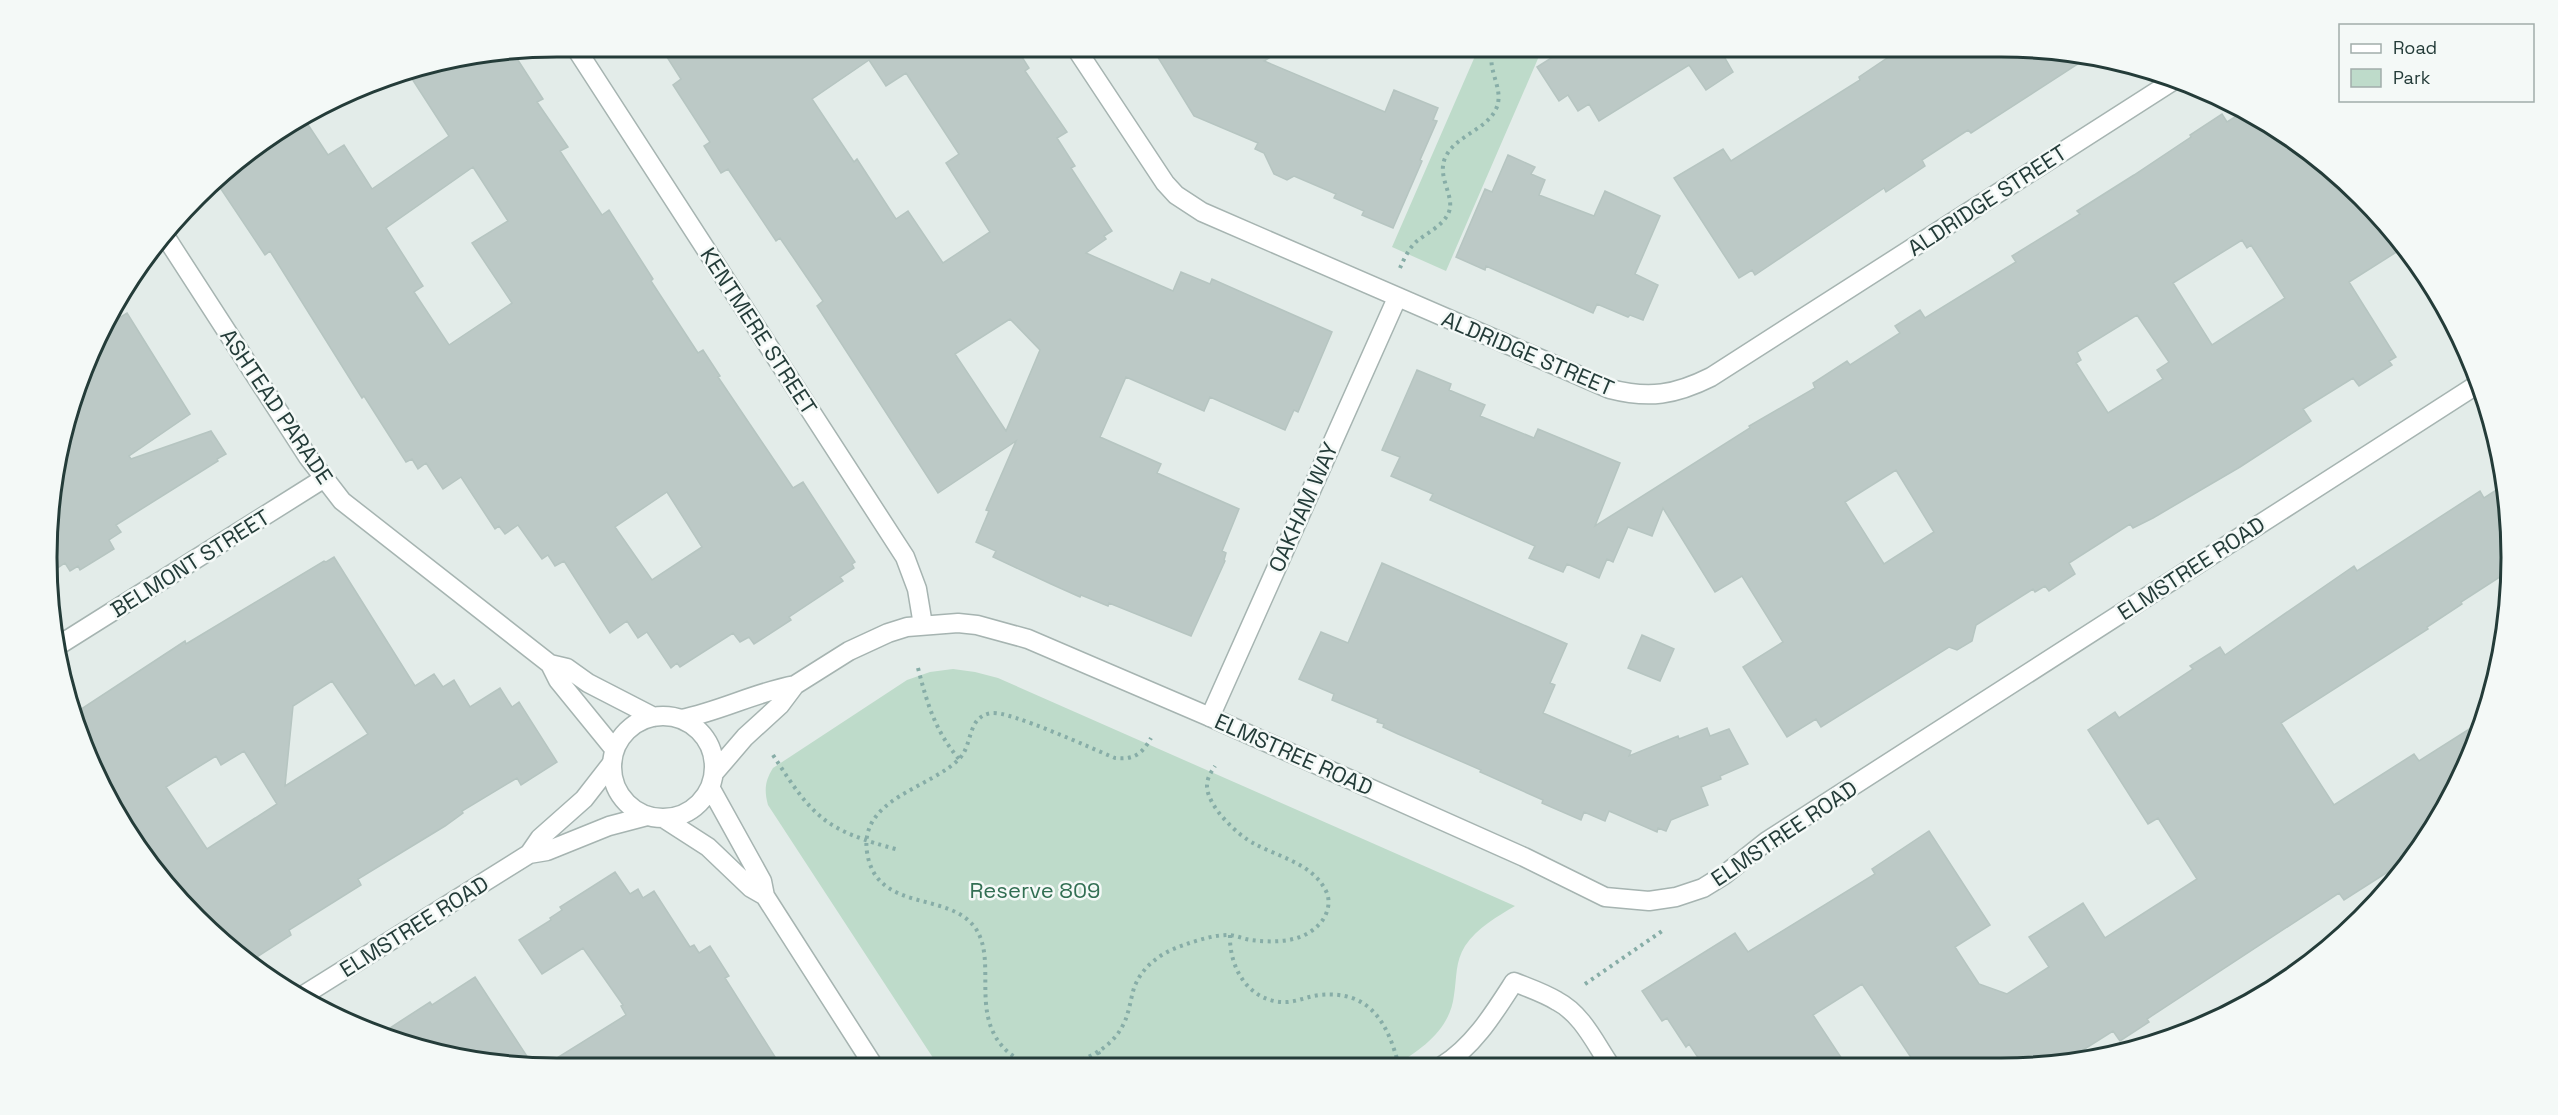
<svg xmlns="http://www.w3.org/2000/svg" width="2558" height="1115" viewBox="0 0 2558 1115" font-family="'Space Grotesk',sans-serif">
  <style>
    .green { fill: #bedbca }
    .building { fill: #bcc9c6; stroke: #b6c5c1; stroke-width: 1.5; fill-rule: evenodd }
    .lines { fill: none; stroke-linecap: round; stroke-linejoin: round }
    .minor-casing { stroke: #a6b4b1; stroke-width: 21 }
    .tertiary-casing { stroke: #a6b4b1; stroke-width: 21 }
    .path { stroke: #87ada7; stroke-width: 4; stroke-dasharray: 3 4.5; stroke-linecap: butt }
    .minor { stroke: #fff; stroke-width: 18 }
    .tertiary { stroke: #fff; stroke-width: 18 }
    .labels { text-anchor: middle; stroke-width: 5; stroke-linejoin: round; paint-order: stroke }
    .street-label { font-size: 22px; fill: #243c39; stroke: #f4f9f7 }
    .park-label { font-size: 22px; fill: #326f53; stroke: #f4f9f7 }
    .rim { fill: none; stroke: #243c39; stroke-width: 3 }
  </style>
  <rect width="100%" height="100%" fill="#e3ece9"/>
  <!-- green -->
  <path class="green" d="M1479,47H1543L1446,271L1392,247Z
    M953,669L975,672L998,678L1515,906C1498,916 1477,928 1465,946C1455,962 1457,977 1454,995C1450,1030 1422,1049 1394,1066L939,1067L768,805C764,790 765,781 773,768L907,680L930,672Z"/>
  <!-- building -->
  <path class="building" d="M660,46H1015L1029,68L1025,71L1067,132L1057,138L1075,166L1071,168L1112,231L1104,236L1106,239L1086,253L1173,291L1181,272L1210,284L1212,279L1332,332L1298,412L1294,410L1285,430L1210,397L1204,411L1126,377L1100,437L1161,464L1157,473L1239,509L1222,551L1226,553L1224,560L1225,561L1191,636L1109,603L1108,606L1081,595L1080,597L1051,584L993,557L996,551L976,542L989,511L986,510L1016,441L938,493L817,306L823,301L780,238L776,241L728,169L721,173L704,146L710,142L673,85L681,79ZM869,60L886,86L906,73L959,154L946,163L990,232L943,263L908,211L896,219L857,159L854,162L812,99ZM1010,319L1040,350L1006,431L955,354Z
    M1151,46H1289L1264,61L1385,112L1394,90L1438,108L1433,120L1437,121L1420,160L1422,161L1393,228L1362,215L1364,211L1334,198L1336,194L1294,176L1287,180L1274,174L1264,153L1255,149L1258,143L1194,116Z
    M1570,46H1718L1733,72L1706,90L1689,65L1599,121L1589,104L1578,111L1568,95L1559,101L1537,67Z
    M1905,46H2001L2084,60L1971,133L1968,130L1922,160L1925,166L1886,192L1884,188L1755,275L1752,270L1739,278L1674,178L1723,149L1731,161L1860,80L1859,77Z
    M514,54L543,99L537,102L568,147L560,151L602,215L609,210L653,279L651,281L698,353L703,350L720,376L718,377L793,488L803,482L855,562L852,564L854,568L840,577L843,581L789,617L791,620L754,644L749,637L740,642L733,633L680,667L677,663L671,668L647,632L638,638L627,621L610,633L564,561L555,566L548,555L542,559L518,525L505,534L499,526L495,529L461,477L443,489L426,463L418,469L412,459L406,462L364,396L362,398L270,251L265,255L215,180L221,173L295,120L298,124L305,120L328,155L344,145L372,189L449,136L407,71ZM473,167L508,221L472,243L512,303L449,345L414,292L423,286L386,228ZM667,492L702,547L652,580L615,527Z
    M2246,110L2256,115L2338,174L2406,246L2349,282L2396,357L2389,361L2392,365L2359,386L2353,378L2303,409L2311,421L2240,467L2153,518L2133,528L2130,524L2069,563L2075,574L2049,591L2045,586L2035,592L2033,589L1976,625L1972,641L1957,650L1949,647L1821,727L1816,719L1787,737L1743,667L1783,642L1742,576L1715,592L1663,508L1652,536L1628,527L1613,562L1607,559L1599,578L1567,564L1563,572L1529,558L1535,546L1430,500L1433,494L1391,476L1400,457L1382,450L1417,370L1451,384L1449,390L1485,405L1480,416L1534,438L1538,429L1620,463L1595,526L1750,428L1749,426L1815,388L1813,383L1847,361L1850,365L1900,333L1895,326L1920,310L1925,318L2016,262L2012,256L2080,214L2077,211L2134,175L2191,137L2190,135L2222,114L2227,122ZM2242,240L2247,248L2251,245L2285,298L2212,345L2173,283ZM2137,315L2169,362L2157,370L2163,379L2108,413L2076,363L2081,360L2077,352ZM1896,470L1934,532L1884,564L1845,502Z
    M1508,155L1535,167L1531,174L1545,180L1539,195L1594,216L1605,191L1660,216L1635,274L1658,285L1643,320L1630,315L1628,317L1597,304L1593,313L1486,266L1485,270L1456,257L1485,189L1492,192Z
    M127,313L190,414L129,456L131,459L211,431L226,454L217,459L218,461L116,525L121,532L109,540L114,549L80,570L78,566L70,571L65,563L53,571L56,458L106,326Z
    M2504,485L2510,524L2509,571L2461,602L2462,604L2427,627L2428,629L2281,723L2334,805L2414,754L2419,761L2485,719L2425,842L2413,855L2394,868L2344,900L2339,893L2147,1019L2149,1022L2120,1041L2113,1031L2061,1064L1916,1065L1862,984L1813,1015L1846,1065H1703L1689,1044L1686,1047L1667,1018L1662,1021L1642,991L1735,933L1748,952L1875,874L1872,869L1929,831L1990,925L1955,947L1979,984L2007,994L2049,967L2029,937L2083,903L2105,938L2197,879L2158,818L2148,824L2088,730L2115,712L2119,718L2193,669L2190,666L2220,647L2225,655L2354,566L2357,571L2480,491L2484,498Z
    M334,557L415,686L434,674L443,687L454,680L470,707L500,688L512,707L519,702L557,762L521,785L517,778L462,811L463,813L445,826L358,879L361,885L289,930L291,935L249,962L221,942L115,813L72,715L185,641L186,644L324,561L326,562ZM332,681L368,734L285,786L293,706ZM244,751L277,804L207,849L166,787L216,756L221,765Z
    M1382,563L1567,644L1550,683L1555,685L1543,713L1631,751L1629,756L1678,736L1679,739L1707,728L1710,736L1729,729L1748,764L1720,776L1721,779L1701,787L1708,805L1671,820L1666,831L1658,828L1657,832L1609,811L1605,821L1584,812L1581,820L1542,803L1543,800L1480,772L1481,770L1398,734L1383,727L1384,724L1377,722L1378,719L1332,700L1334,694L1299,679L1321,632L1348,643Z
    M1642,635L1674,649L1660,681L1628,668Z
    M615,872L630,894L638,889L643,898L654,891L690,947L694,945L699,953L710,946L729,976L725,978L782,1068H558L544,1066L626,1015L621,1006L623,1005L583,948L542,974L519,940L551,920L550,918L562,910L560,907Z
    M475,977L532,1064L393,1041L379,1035L430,1002L432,1005Z"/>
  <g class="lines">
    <defs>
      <path id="minor" d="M575,47L905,557L917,589L923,625
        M1075,47L1165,183L1176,195L1202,212L1610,389C1649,399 1675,395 1711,377L2176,79
        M56,647L323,479
        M1210,717L1397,298
        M529,854L540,838L584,799L612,763
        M299,998L529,854L547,851L609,826L647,816
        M1442,1066C1474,1046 1494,1013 1514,982C1529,988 1544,993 1557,1001C1582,1014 1595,1043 1610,1065"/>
      <path id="tertiary" d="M167,239L308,457L342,501L550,664L567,668L588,683L654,717
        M550,664L558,680L615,750
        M612 767a51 51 0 1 1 102 0a51 51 0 1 1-102 0Z
        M681,719C721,711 756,692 795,685
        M715,772L745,737L780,705L795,685L849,651L888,633L907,627L958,623L977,625L1028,639L1210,717L1524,857L1605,897L1649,901L1676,897L1703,888L1724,875L1767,841L2478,384
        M710,787L762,881L765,896L875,1068
        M663,818L708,847L751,888L765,896"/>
    </defs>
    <!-- minor casing -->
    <use href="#minor" class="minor-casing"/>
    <!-- tertiary casing -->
    <use href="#tertiary" class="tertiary-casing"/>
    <!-- path -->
    <path class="path" d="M1400,268C1404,259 1409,248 1417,241C1427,233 1442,226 1448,214C1457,197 1435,177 1446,156C1457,135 1486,130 1496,109C1506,88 1483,67 1495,47
      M918,668C927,703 935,731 959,759
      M773,755C814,819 825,830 899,850
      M1230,935C1229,969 1250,1004 1288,1002C1299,1001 1309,996 1320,995C1371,990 1388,1024 1399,1066
      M1585,984L1665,929
      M1098,1052L1106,1067
      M1041,1067C1029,1066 1018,1060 1009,1053C968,1017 998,963 976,929C950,890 876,914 867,852C859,798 932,788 960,758C973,744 967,716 992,713C1010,711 1093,749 1115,758C1134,760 1142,754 1151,738
      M1053,1067C1079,1064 1109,1051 1122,1027C1129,1015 1130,1001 1134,988C1142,966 1162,952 1184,945C1198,940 1214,935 1228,935C1236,935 1243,939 1251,940C1275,943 1305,943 1322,921C1328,913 1331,901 1326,891C1313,864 1279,857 1255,844C1238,836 1207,806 1207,786C1207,778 1211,772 1215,766"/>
    <!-- minor -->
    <use href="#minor" class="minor"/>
    <!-- tertiary -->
    <use href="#tertiary" class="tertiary"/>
  </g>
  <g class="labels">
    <!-- street labels -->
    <g class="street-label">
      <text transform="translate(1987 200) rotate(-33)" y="8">ALDRIDGE STREET</text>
      <text transform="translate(759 331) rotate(57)" y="8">KENTMERE STREET</text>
      <text transform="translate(1528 353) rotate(23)" y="8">ALDRIDGE STREET</text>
      <text transform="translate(277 406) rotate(56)" y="8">ASHTEAD PARADE</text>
      <text transform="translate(1303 507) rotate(-66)" y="8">OAKHAM WAY</text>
      <text transform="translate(190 563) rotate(-32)" y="8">BELMONT STREET</text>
      <text transform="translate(2191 568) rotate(-33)" y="8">ELMSTREE ROAD</text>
      <text transform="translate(1294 754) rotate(24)" y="8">ELMSTREE ROAD</text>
      <text transform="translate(1784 833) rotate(-34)" y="8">ELMSTREE ROAD</text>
      <text transform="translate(414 926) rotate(-32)" y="8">ELMSTREE ROAD</text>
    </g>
    <!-- park labels -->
    <g class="park-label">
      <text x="1035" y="898">Reserve 809</text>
    </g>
  </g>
  <!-- crop -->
  <path d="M0 0H2558V1115H0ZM557 57H2001A500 500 0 0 1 2501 557V558A500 500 0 0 1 2001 1058H557A500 500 0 0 1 57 558V557A500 500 0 0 1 557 57Z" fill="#f4f9f7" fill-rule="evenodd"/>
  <path class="rim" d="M557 57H2001A500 500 0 0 1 2501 557V558A500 500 0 0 1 2001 1058H557A500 500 0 0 1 57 558V557A500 500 0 0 1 557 57Z"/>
  <!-- legend -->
  <rect x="2339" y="24" width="195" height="78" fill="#f4f9f7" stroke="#a1adab" stroke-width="1.5"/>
  <rect x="2351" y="44" width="30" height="9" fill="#ffffff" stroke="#a1adab" stroke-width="1.5"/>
  <text x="2393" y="54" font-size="18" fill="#243c39">Road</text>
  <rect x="2351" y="69" width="30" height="18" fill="#bedbca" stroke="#a1adab" stroke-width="1.5"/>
  <text x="2393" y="84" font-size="18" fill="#243c39">Park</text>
</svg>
